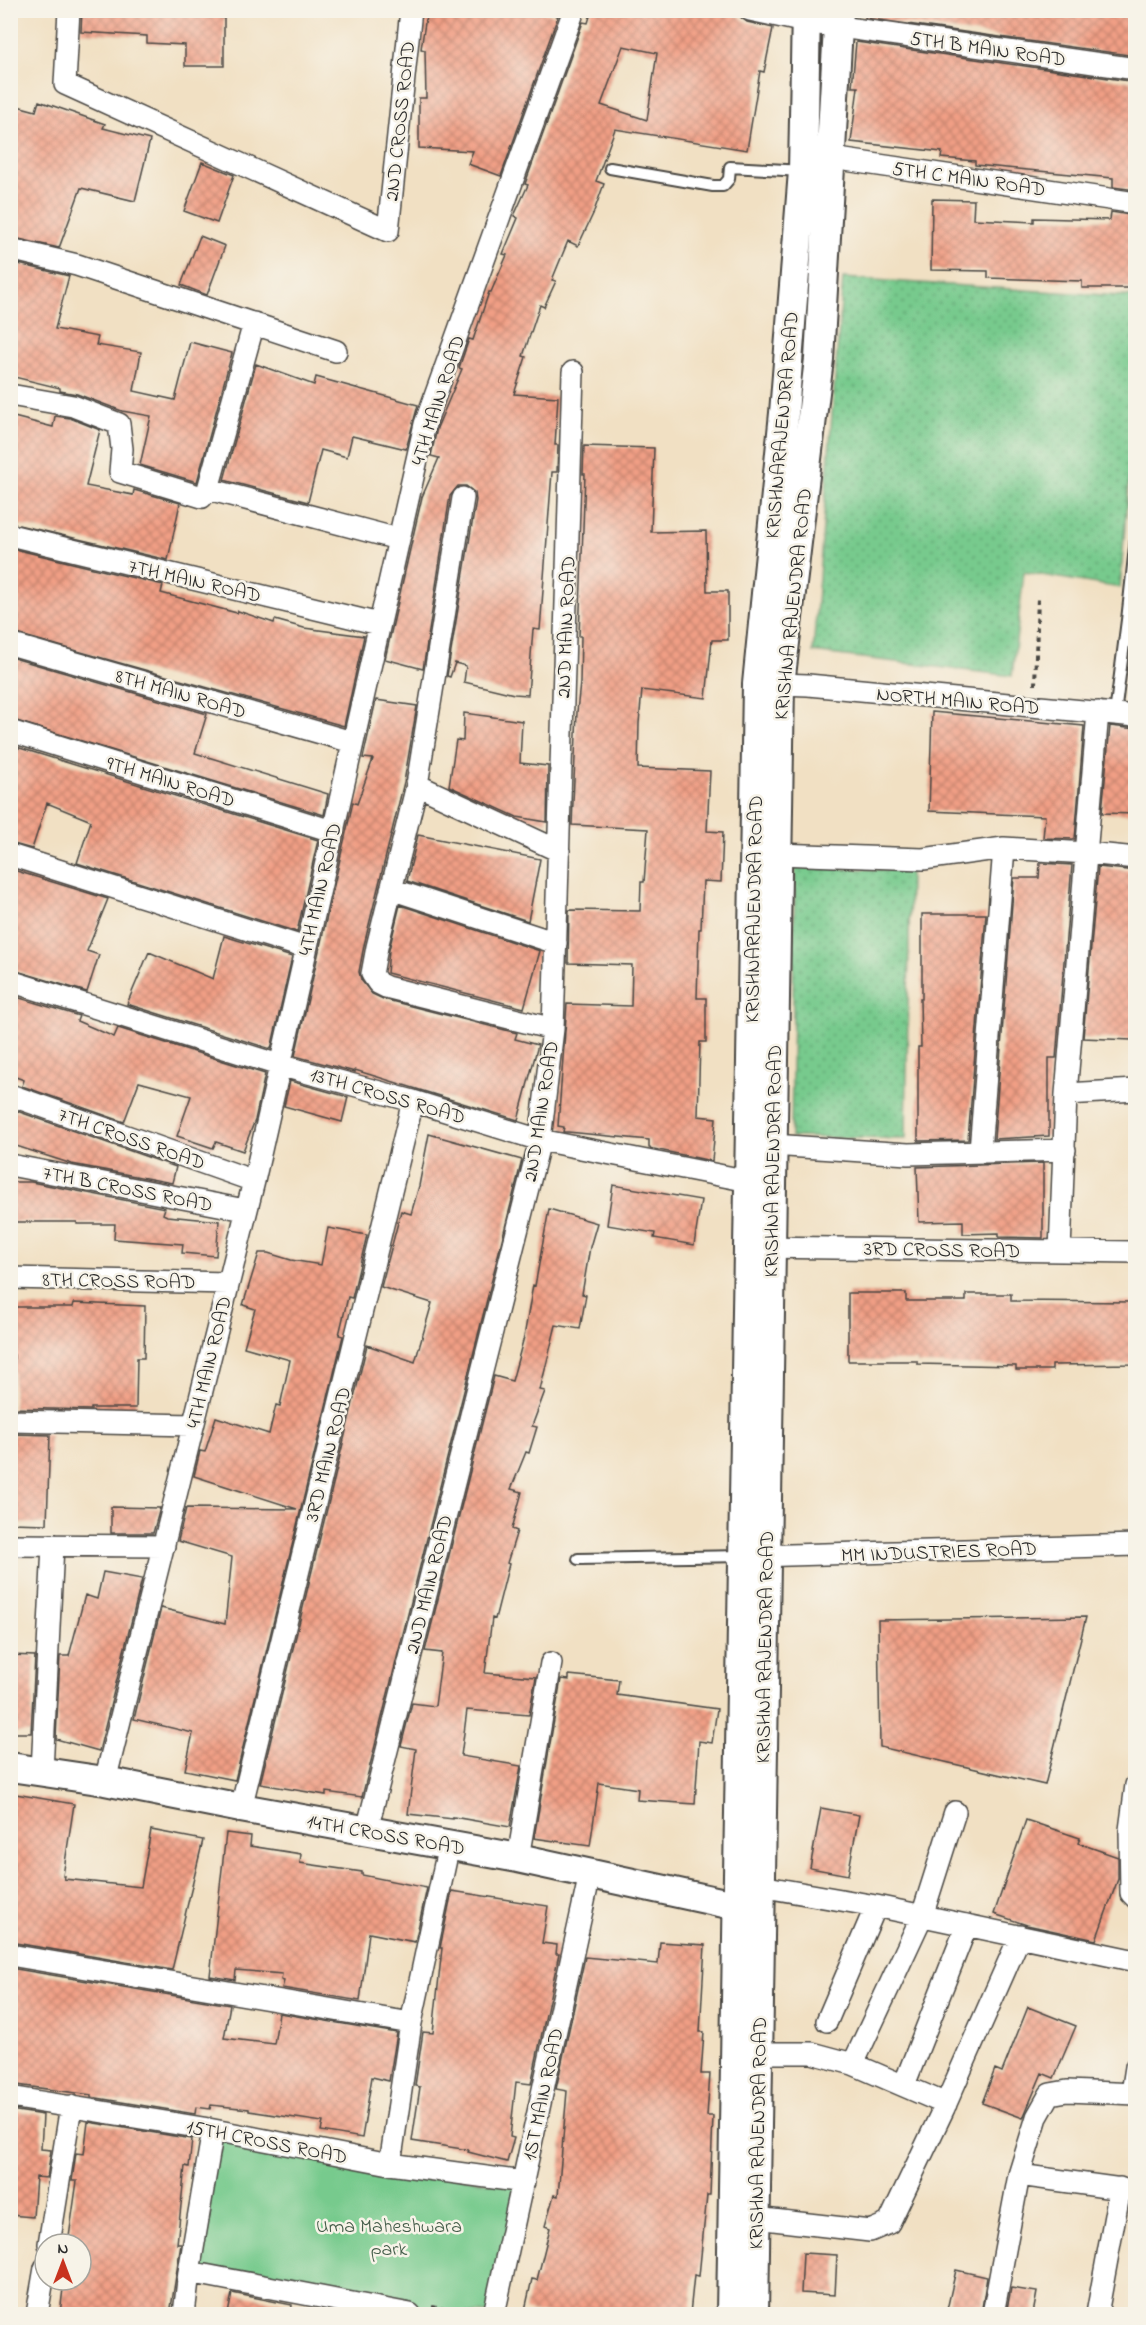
<svg xmlns="http://www.w3.org/2000/svg" width="1146" height="2325" viewBox="0 0 1146 2325" font-family="'Indie Flower',sans-serif">
  <style>
    .grass { fill: url(#grass-dots); stroke: #517a5c; stroke-width: 1.5 }
    .park { fill: #77ca8d; stroke: #517a5c; stroke-width: 1.5 }
    .building { fill: url(#building-cross-hatch); fill-rule: evenodd }
    .lines { fill: none; stroke-linecap: round; stroke-linejoin: round }
    .lane-casing { stroke: #494642; stroke-width: 14 }
    .street-casing { stroke: #494642; stroke-width: 24 }
    .secondary-casing { stroke: #494642; stroke-width: 32 }
    .path { stroke: #494642; stroke-width: 4; stroke-dasharray: 4.5 4.5; stroke-linecap: butt }
    .lane { stroke: #fff; stroke-width: 10 }
    .street { stroke: #fff; stroke-width: 21 }
    .secondary { stroke: #fff; stroke-width: 28 }
    .labels { text-anchor: middle; stroke-width: 5; stroke-linejoin: round; paint-order: stroke }
    .street-label { font-size: 20px; fill: #2b2b2b; stroke: #f7f3e8 }
    .park-label { font-size: 20px; fill: #425b48; stroke: #f7f3e8 }
  </style>
  <defs>
    <pattern id="grass-dots" width="8" height="8" patternUnits="userSpaceOnUse" patternTransform="scale(1.5)"><rect width="8" height="8" fill="#77ca8d"/><path d="M2 2h.1M6 6h.1" fill="none" stroke="#62a473" stroke-width="1.8" stroke-linecap="round"/></pattern>
    <pattern id="building-cross-hatch" width="8" height="8" patternUnits="userSpaceOnUse" patternTransform="scale(1.5)"><rect width="8" height="8" fill="#f19f85"/><path d="M0 0l8 8M0 8l8-8" fill="none" stroke="#c3826d"/></pattern>
  </defs>
  <rect width="100%" height="100%" fill="#f7f3e8"/>
  <filter id="ink" filterUnits="userSpaceOnUse"><feTurbulence type="fractalNoise" baseFrequency=".0167" numOctaves="2"/><feDisplacementMap in="SourceGraphic" scale="12" xChannelSelector="R" yChannelSelector="G"/><feConvolveMatrix kernelMatrix="1 2 1 2 8 2 1 2 1" color-interpolation-filters="sRGB"/></filter>
  <filter id="wash" filterUnits="userSpaceOnUse"><feTurbulence type="fractalNoise" baseFrequency=".008" numOctaves="4" result="noise"/><feDisplacementMap in="SourceGraphic" scale="24" xChannelSelector="R" yChannelSelector="G"/><feGaussianBlur stdDeviation="1.35" result="paint"/><feColorMatrix in="noise" values="0 0 0 0 0 0 0 0 0 0 0 0 0 0 0 0 0 1.4 0 .05"/><feComposite in="paint" operator="in"/></filter>
  <g filter="url(#wash)">
    <rect width="100%" height="100%" fill="#f1e0c3"/>
    <!-- grass -->
    <path class="grass" d="M843,278L1135,297V399L1120,588L1024,572L1012,676L813,652Z
      M795,868L910,870L906,1139L791,1137Z"/>
    <!-- park -->
    <path class="park" d="M213,2130L523,2189L494,2314H410L189,2272Z"/>
    <g id="blocks">
      <!-- building -->
      <path class="building" d="M82,10H224V66H185V45L147,43V36L81,32Z
        M427,10H535L558,16L501,176L468,164L473,151L419,148V98H426L425,50L421,49Z
        M592,10L712,11L739,16L747,22L773,28L764,72L760,71L747,150L615,129L596,181L604,184L593,214L578,246L568,241L552,280L556,281L544,307L540,305L523,356L526,357L514,394L558,397L555,445H558L557,472H552L540,630L533,629L528,695L514,694L464,682L466,666L455,663L450,677L447,676L476,500L475,493L466,486H458L450,496L423,669L385,659L422,497L439,458L431,456L437,428L462,369L459,368L469,339L473,340L489,292H491L507,255L503,254L518,218L514,216L528,185L525,184L583,22L588,23ZM623,46L657,53L647,120L601,105Z
        M866,10H1136V56L865,18Z
        M856,42L1136,82V190L1113,187V178L975,165V161L941,158L942,152L851,142L858,87H852Z
        M39,101L105,124L103,128L150,140L135,201L81,188L59,248L10,237V104L36,111Z
        M202,162L234,175L217,223L184,211Z
        M932,199L974,200L973,219L1034,222V218L1110,220L1111,212L1136,216V288H1082V281L988,278V271L931,270Z
        M200,236L225,246L207,295L181,285Z
        M10,262L69,276L55,329L98,337L96,345L141,352L134,391L175,400L190,342L232,353L197,482L140,465L151,416L122,411L77,394L60,391V388L10,376Z
        M256,364L314,385L316,377L418,405L406,449L352,436L347,457L321,450L308,502L224,480Z
        M10,416L53,427L55,416L70,418L100,430L86,486L133,495L134,490L180,503L168,560L10,523Z
        M584,446L654,448L651,532L706,531L707,591H728V640H712L706,698L642,690L639,723L638,768L710,771L707,831L723,832L721,882L703,881L701,929H699L697,998H706V1042H700L698,1116L716,1118L712,1161L649,1148V1140L568,1132H563L564,1127L558,1126L567,1004L631,1006L632,965L568,963L569,910L640,911L641,882H644L648,829L572,825L577,712L580,683L581,636H579L585,474H583Z
        M10,548L163,585L161,593L237,613L238,611L274,623L275,620L304,628L364,636L344,726L10,632Z
        M10,657L207,714L195,753L328,794L324,815L10,719Z
        M376,700L417,706L404,782L364,945L359,972L361,980L372,994L383,999L517,1033L515,1039L538,1045L518,1120L355,1070V1072L295,1056L353,802L357,804L373,759L363,758Z
        M932,712L1084,726L1075,839L1043,838L1045,816L929,811Z
        M464,713L522,721L520,763L548,766L547,822L517,817L449,786L456,740L463,741Z
        M1110,726L1136,729V814L1102,813Z
        M10,745L318,840L297,932L77,863L91,821L47,803L32,849L10,843Z
        M418,835L540,859L528,921L407,881Z
        M1040,863L1072,865L1056,1058H1049V1136L994,1139L1014,878H1039Z
        M1098,867L1136,871V947L1132,1040L1083,1038Z
        M10,869L108,899L87,951L99,955L87,992L10,969Z
        M400,905L540,951L524,1008L387,973L389,950Z
        M922,914H986L968,1140L918,1141V1047H921L920,999H922Z
        M224,936L292,957L271,1049L127,1004L149,952L213,979Z
        M10,995L79,1016L77,1021L114,1037L118,1028L265,1074L255,1120L243,1151L216,1142L213,1148L177,1136L191,1096L139,1082L124,1122L22,1086L24,1080L10,1075Z
        M290,1081L348,1097L342,1122L284,1106Z
        M14,1110L176,1167L172,1183L72,1164L10,1144V1123Z
        M429,1134L522,1160L362,1797L326,1792V1795L260,1784L367,1345L415,1362L432,1303L381,1287L401,1211L411,1214L419,1186Z
        M1043,1163V1238L999,1237V1233L963,1234V1221L919,1222L917,1167Z
        M10,1182H31L165,1208L163,1214L167,1216L219,1221L216,1256L182,1253L183,1244L114,1239L115,1224H77V1222H10Z
        M613,1185L701,1200L694,1245L654,1238L655,1233L607,1225Z
        M549,1209L597,1223L590,1247L582,1294L586,1295L580,1329L556,1325L540,1390L545,1391L532,1426L537,1427L529,1453L526,1452L511,1489L522,1492L512,1529L517,1531L507,1563L509,1564L495,1619L492,1618L485,1673L536,1677L529,1715L467,1710L461,1756L521,1766L510,1827L453,1817V1819L408,1814L416,1749L401,1746L412,1703L435,1706L442,1653L425,1651L494,1376L512,1381L524,1337L533,1285L535,1286Z
        M328,1228L367,1235L352,1298L348,1297L339,1335L343,1336L235,1780L185,1770L193,1733L134,1719L161,1608L225,1624L232,1557L178,1541L186,1508L297,1509L194,1476L200,1451L205,1452L216,1417L269,1434L276,1405L280,1406L290,1360L244,1347L255,1309L243,1305L259,1253H268L291,1260L321,1265Z
        M848,1293H906V1301H966V1294H1011V1301L1136,1302V1364L1052,1365V1370H1016V1366L917,1364V1361H848Z
        M74,1303L145,1306L144,1358H137L136,1408H91V1410L13,1408L14,1355H10V1307H73Z
        M13,1434L50,1435L47,1524L10,1523V1439H12Z
        M111,1507L160,1508L153,1533H111Z
        M103,1572L142,1579L99,1751L56,1739L60,1656H69L85,1595L97,1599Z
        M1086,1617L1045,1785L880,1747L878,1620Z
        M10,1655L35,1656L31,1733H10Z
        M569,1675L619,1680L617,1695L717,1709L712,1743L699,1741L695,1804L637,1800L638,1789L599,1783L590,1846L534,1838L561,1679L569,1680Z
        M10,1793L74,1804L63,1876H65L64,1879L141,1887L151,1830L203,1840L172,1970L10,1942Z
        M821,1808L859,1815L848,1875L810,1868Z
        M1026,1820L1080,1838L1078,1843L1118,1857V1879L1096,1940L1027,1925L994,1914Z
        M226,1833L251,1836L250,1846L301,1854L300,1863L362,1872V1875L427,1888L415,1942L369,1933L360,2001L282,1988L284,1981L281,1980L282,1974L236,1970L235,1980L210,1976Z
        M452,1891L548,1906L542,1943L557,1945L556,1954H559L531,2084L516,2082L510,2137L514,2138L507,2162L468,2152L469,2150L412,2141L420,2087L415,2086L423,2032L433,2033L442,1948H440Z
        M660,1942L705,1945L700,2032H704L701,2074H710L707,2116H713L710,2195H707L699,2276L694,2275L690,2314H543L525,2310L532,2279L537,2280L550,2228L545,2226L554,2195L558,2196L567,2091L556,2089L585,1957L658,1964Z
        M10,1968L230,2005L224,2038L274,2044L279,2013L397,2033L389,2081L372,2077L362,2138L321,2131L323,2122L249,2111V2109L211,2105L210,2109L196,2107L195,2114L91,2097V2095L10,2084L15,2050L10,2049Z
        M1028,2007L1076,2026L1054,2078L1042,2073L1023,2118L982,2103L995,2069L1002,2072Z
        M10,2110L43,2115L41,2149L51,2150L47,2178L36,2177L33,2217L10,2215Z
        M88,2122L192,2139L189,2167L185,2166L177,2244H181L170,2314H60L64,2280H81V2244H68L77,2181H72L76,2153L84,2154Z
        M803,2253L837,2255L835,2295L801,2293Z
        M956,2270L987,2277L981,2314H946Z
        M1011,2288L1037,2292L1033,2314H1006Z
        M232,2293L292,2305L291,2314H228Z"/>
    </g>
  </g>
  <g filter="url(#ink)">
    <use href="#blocks" fill-opacity="0" stroke="#494642" stroke-width="1.5"/>
    <g class="lines">
      <defs>
        <path id="lane" d="M610,168L713,186H723L729,179L730,167L803,171
          M1127,620L1136,538
          M1115,714L1127,620H1136
          M578,1559L743,1556"/>
        <path id="street" d="M69,10L65,84L388,231L411,10
          M750,10L805,22L1136,69
          M818,156L1136,203
          M10,249L77,265L336,351
          M10,395L73,406L119,424L122,449L120,472L202,497L208,489L254,323
          M208,489L398,539
          M463,498L417,785L559,851
          M10,535L379,624
          M10,644L352,742
          M780,684L808,685L1136,716
          M10,731L332,831
          M417,785L377,947L372,974L378,983L386,987L553,1029
          M777,854L923,859L1004,848
          M10,855L306,948
          M391,889L556,943
          M10,981L279,1065L413,1101L540,1140L749,1181H762
          M1066,1094L1136,1090
          M10,1095L254,1181
          M772,1145L908,1154L1065,1150
          M980,1151L1004,848L1087,853L1136,858
          M10,1165L245,1210
          M758,1247L1136,1252
          M1060,1251L1066,1094L1098,712
          M10,1278L228,1283
          M10,1421L193,1425
          M10,1545L164,1546
          M752,1556L1136,1545
          M42,1771L53,1545
          M105,1781L254,1181L425,424L574,10
          M1136,1785L1130,1830L1131,1893L1136,1898
          M241,1808L413,1101
          M367,1830L540,1140L553,1029L573,372
          M518,1858L551,1663
          M748,1884L876,1906L1136,1961
          M10,1955L411,2023
          M827,2021L876,1906
          M758,2053H812L853,2064L946,2104
          M853,2064L922,1916L955,1812
          M904,2085L967,1925
          M1132,2093L1136,2067
          M1136,2094L1067,2091L1050,2094L1037,2117L1019,2175L1136,2191
          M10,2097L203,2128L390,2164L524,2182
          M390,2164L411,2023L449,1845
          M755,2218L870,2231L889,2223L944,2108L1020,1936
          M49,2244L71,2106
          M189,2272L410,2314
          M37,2314L45,2268
          M184,2314L189,2272L213,2130
          M494,2314L590,1874
          M993,2314L1019,2175
          M1097,2314L1120,2188"/>
        <path id="secondary" d="M10,1767L105,1781L241,1808L518,1858L738,1906L754,1907
          M731,2314L757,684L784,413L803,171L806,10
          M754,2314L780,684L819,359L839,10"/>
      </defs>
      <!-- lane casing -->
      <use href="#lane" class="lane-casing"/>
      <!-- street casing -->
      <use href="#street" class="street-casing"/>
      <!-- secondary casing -->
      <use href="#secondary" class="secondary-casing"/>
      <!-- path -->
      <path class="path" d="M1035,685L1038,597
        M432,2307L471,2314"/>
      <!-- lane -->
      <use href="#lane" class="lane"/>
      <!-- street -->
      <use href="#street" class="street"/>
      <!-- secondary -->
      <use href="#secondary" class="secondary"/>
    </g>
  </g>
  <g class="labels">
    <!-- street labels -->
    <g class="street-label">
      <text transform="translate(988 48) rotate(8)" y="7">5TH B MAIN ROAD</text>
      <text transform="translate(399 121) rotate(-84)" y="7">2ND CROSS ROAD</text>
      <text transform="translate(969 178) rotate(8)" y="7">5TH C MAIN ROAD</text>
      <text transform="translate(437 400) rotate(-72)" y="7">4TH MAIN ROAD</text>
      <text transform="translate(781 425) rotate(-85)" y="7">KRISHNARAJENDRA ROAD</text>
      <text transform="translate(195 580) rotate(13)" y="7">7TH MAIN ROAD</text>
      <text transform="translate(792 604) rotate(-84)" y="7">KRISHNA RAJENDRA ROAD</text>
      <text transform="translate(565 627) rotate(-88)" y="7">2ND MAIN ROAD</text>
      <text transform="translate(181 693) rotate(16)" y="7">8TH MAIN ROAD</text>
      <text transform="translate(958 700) rotate(5)" y="7">NORTH MAIN ROAD</text>
      <text transform="translate(171 781) rotate(17)" y="7">9TH MAIN ROAD</text>
      <text transform="translate(319 889) rotate(-77)" y="7">4TH MAIN ROAD</text>
      <text transform="translate(753 909) rotate(-89)" y="7">KRISHNARAJENDRA ROAD</text>
      <text transform="translate(388 1095) rotate(16)" y="7">13TH CROSS ROAD</text>
      <text transform="translate(540 1111) rotate(-81)" y="7">2ND MAIN ROAD</text>
      <text transform="translate(132 1138) rotate(19)" y="7">7TH CROSS ROAD</text>
      <text transform="translate(772 1161) rotate(-89)" y="7">KRISHNA RAJENDRA ROAD</text>
      <text transform="translate(128 1188) rotate(11)" y="7">7TH B CROSS ROAD</text>
      <text transform="translate(942 1249) rotate(1)" y="7">3RD CROSS ROAD</text>
      <text transform="translate(119 1280) rotate(1)" y="7">8TH CROSS ROAD</text>
      <text transform="translate(208 1362) rotate(-76)" y="7">4TH MAIN ROAD</text>
      <text transform="translate(327 1454) rotate(-76)" y="7">3RD MAIN ROAD</text>
      <text transform="translate(939 1551) rotate(-2)" y="7">MM INDUSTRIES ROAD</text>
      <text transform="translate(428 1584) rotate(-76)" y="7">2ND MAIN ROAD</text>
      <text transform="translate(764 1647) rotate(-89)" y="7">KRISHNA RAJENDRA ROAD</text>
      <text transform="translate(386 1834) rotate(10)" y="7">14TH CROSS ROAD</text>
      <text transform="translate(542 2094) rotate(-78)" y="7">1ST MAIN ROAD</text>
      <text transform="translate(757 2133) rotate(-89)" y="7">KRISHNA RAJENDRA ROAD</text>
      <text transform="translate(267 2141) rotate(11)" y="7">15TH CROSS ROAD</text>
    </g>
    <!-- park labels -->
    <g class="park-label">
      <text x="389" y="2232">Uma Maheshwara<tspan x="389" dy="23">park</tspan></text>
    </g>
  </g>
  <!-- margin -->
  <rect width="1146" height="2325" fill="none" stroke="#f7f3e8" stroke-width="36"/>
  <!-- north arrow -->
  <g transform="translate(63 2262)"><circle r="28" fill="#f7f3e8" stroke="#a5a39c" stroke-width="1.5"/>
  <path d="M0-4.5L10 22L0 15L-10 22Z" fill="#c8321e"/>
  <text y="-9" font-size="16" font-weight="bold" text-anchor="middle" fill="#2b2b2b">N</text>
  </g>
</svg>
